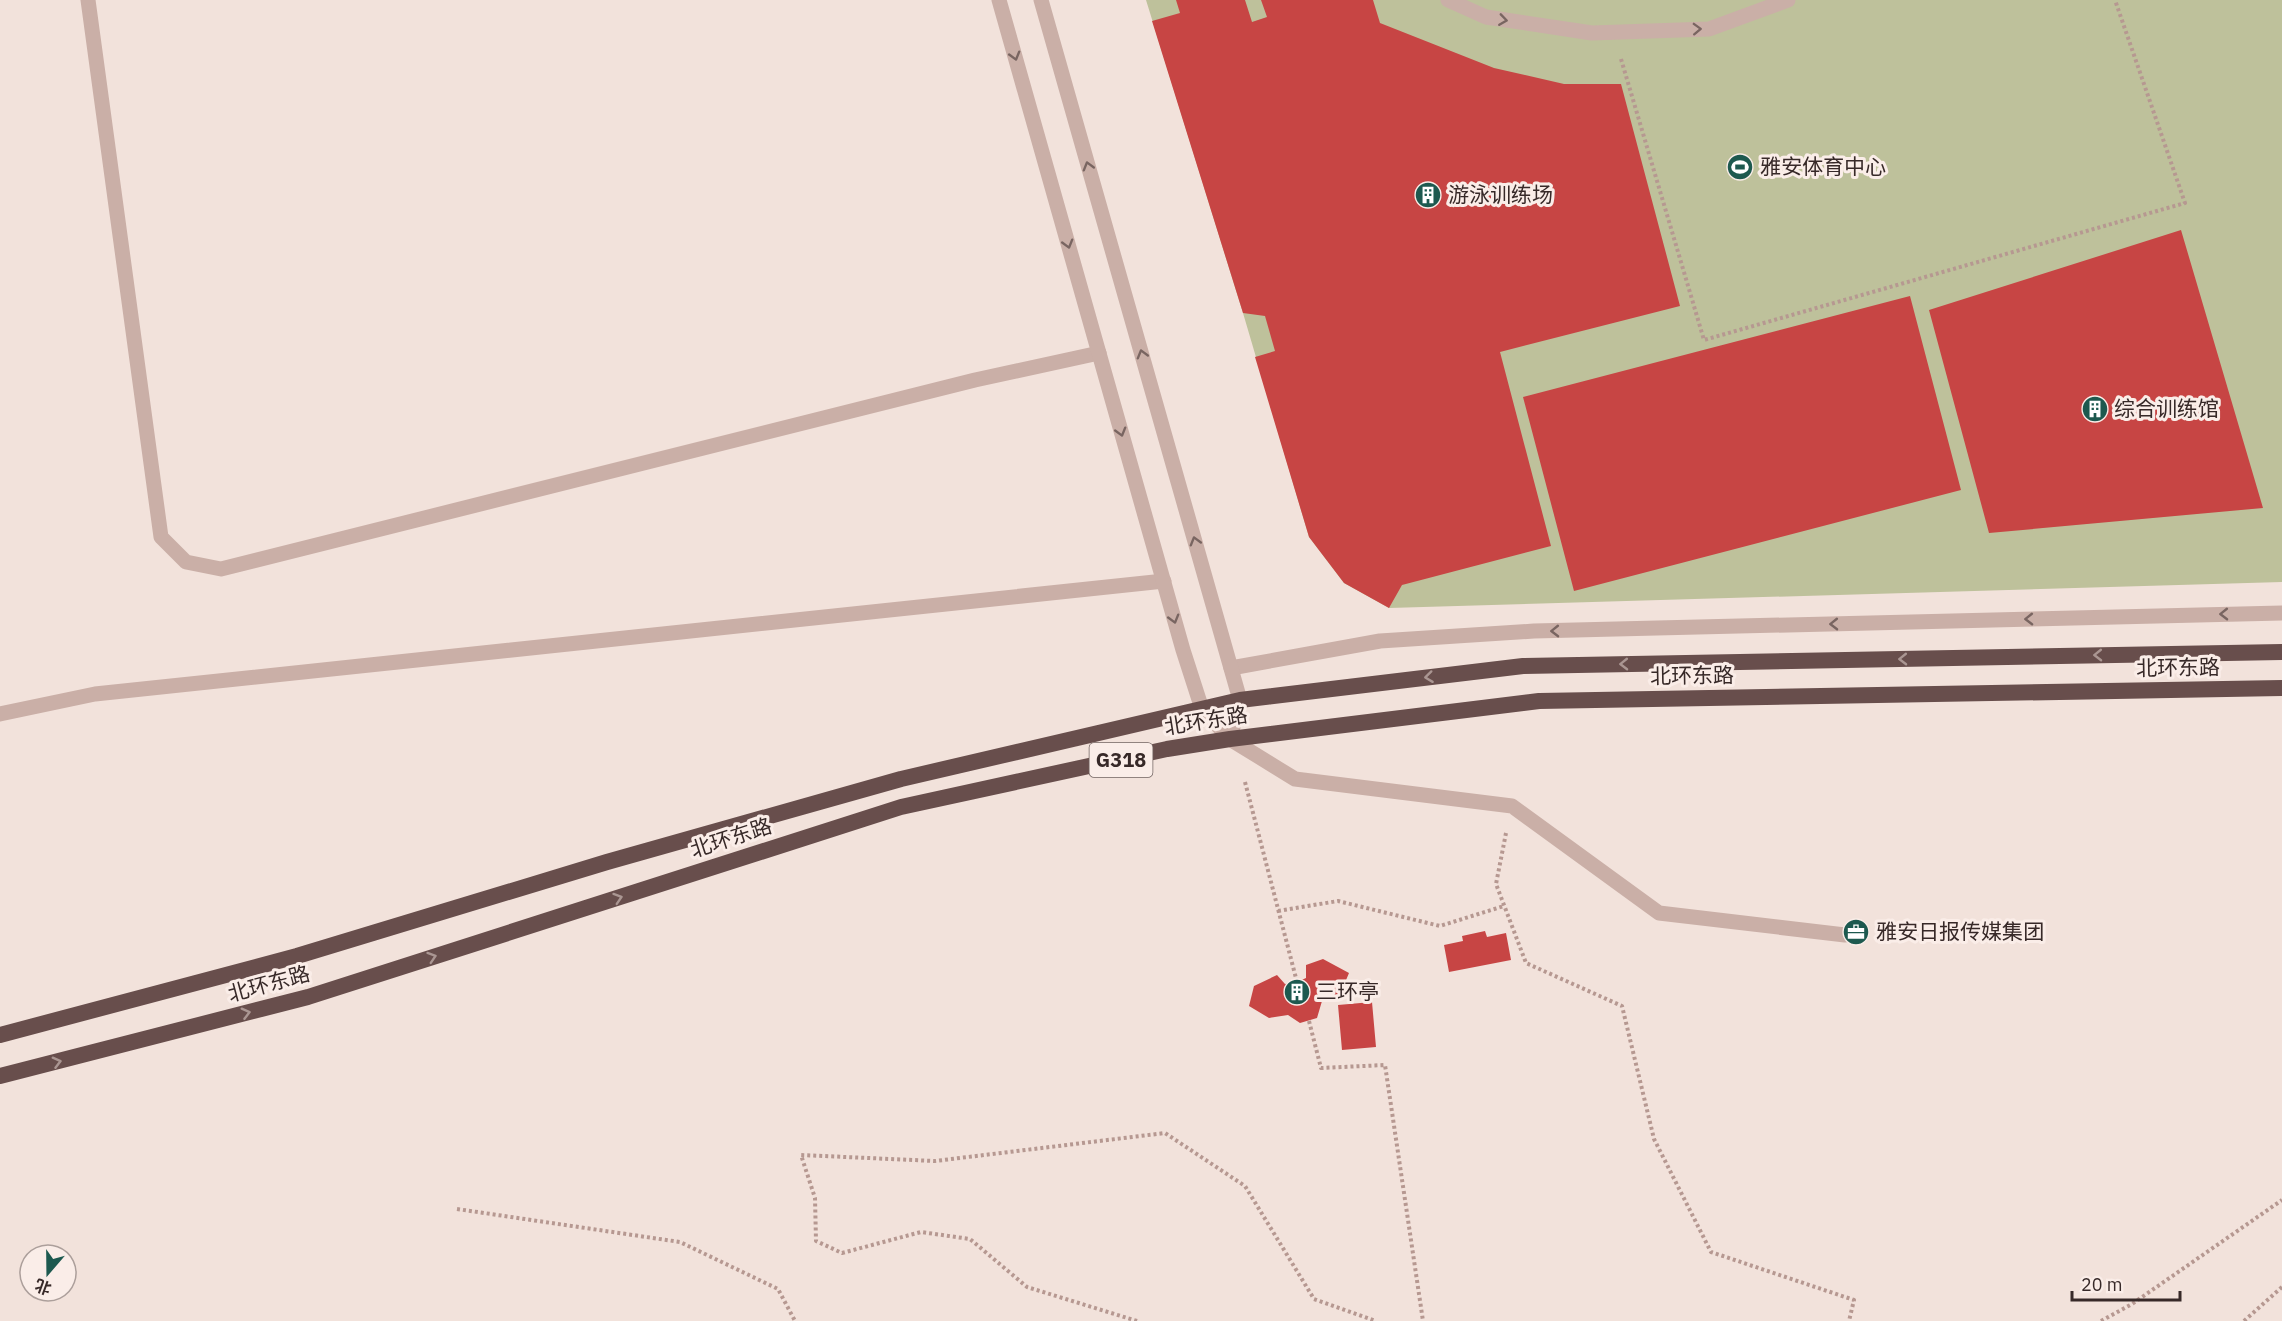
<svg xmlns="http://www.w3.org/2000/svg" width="2282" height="1321" viewBox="0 0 2282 1321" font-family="'IBM Plex Sans','Noto Sans SC',sans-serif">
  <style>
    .green { fill: #bec19b }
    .building { fill: #c74544 }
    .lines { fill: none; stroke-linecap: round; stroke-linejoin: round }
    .path { stroke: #b69891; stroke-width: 4; stroke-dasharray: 3 3; stroke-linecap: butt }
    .service { stroke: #caafa7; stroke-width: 15 }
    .minor { stroke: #caafa7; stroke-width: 15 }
    .tertiary { stroke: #caafa7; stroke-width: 15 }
    .trunk { stroke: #684e4c; stroke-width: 16 }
    .oneway { stroke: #796561 }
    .oneway2 { stroke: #aa9692 }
    .labels { text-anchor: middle; stroke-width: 6; stroke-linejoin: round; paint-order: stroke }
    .shield { fill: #faede8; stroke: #726462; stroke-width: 1.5 }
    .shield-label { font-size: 20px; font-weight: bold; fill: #372928 }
    .poi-label { font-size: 21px; fill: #372928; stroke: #faede8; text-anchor: start }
    .street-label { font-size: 21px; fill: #372928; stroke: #faede8 }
  </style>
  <rect width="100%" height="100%" fill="#f2e2db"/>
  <!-- green -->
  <path class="green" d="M1146,0H2282V582L1389,608L1344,583L1309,537L1243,313Z"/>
  <!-- building -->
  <path class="building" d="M1176,0H1245L1252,22L1267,17L1261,0H1373L1380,23L1494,68L1564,84H1621L1680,306L1500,352L1551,546L1402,585L1389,608L1344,583L1309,537L1255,357L1275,351L1265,316L1243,313L1152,21L1180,13Z
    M2181,230L2263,508L1989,533L1929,310Z
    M1910,296L1961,490L1574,591L1523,397Z
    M1485,931L1487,937L1506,933L1511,960L1449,972L1444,945L1463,941L1462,936Z
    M1323,959L1349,973L1339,997L1322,1001L1317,1018L1300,1023L1288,1015L1269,1018L1249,1006L1254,986L1277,975L1285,984L1297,982L1306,978V965Z
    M1372,1002L1376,1047L1342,1050L1338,1005Z"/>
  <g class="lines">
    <!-- path -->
    <path class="path" d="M1621,59L1704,340L2185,203L2115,0
      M1245,782L1297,982
      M1506,833L1496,884L1526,963L1622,1006L1654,1139L1711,1252L1854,1300L1849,1321
      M1278,911L1338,901L1440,926L1504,906
      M1309,1021L1321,1068L1385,1065L1423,1321
      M457,1209L680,1242L778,1289L795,1321
      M1137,1321L1027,1287L970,1239L921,1232L842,1253L816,1241L815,1198L801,1155L935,1161L1165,1133L1245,1186L1314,1299L1376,1321
      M2101,1321L2132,1304L2282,1200
      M2244,1321L2282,1287"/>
    <!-- service -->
    <path class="service" d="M88,0L161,537L186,562L221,569L975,380L1099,353
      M1448,0L1486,17L1592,33L1709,29L1788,0
      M1230,739L1295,779L1512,806L1659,913L1845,935"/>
    <!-- minor -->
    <path class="minor" d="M1231,668L1380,641L1534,631L2282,613
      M0,714L95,694L1164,581"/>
    <!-- tertiary -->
    <path class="tertiary" d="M999,0L1183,650L1202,709L1230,739
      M1041,0L1240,700L1230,739"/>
    <!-- trunk -->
    <path class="trunk" d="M0,1035L297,956L607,862L901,779L1240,700L1523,666L2282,652
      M0,1076L308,997L901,807L1167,749L1230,739L1539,701L2282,688"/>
  </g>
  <!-- one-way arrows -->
  <defs><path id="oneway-chevron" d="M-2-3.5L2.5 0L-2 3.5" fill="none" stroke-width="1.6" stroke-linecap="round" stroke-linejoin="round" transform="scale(1.5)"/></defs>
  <g class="oneway">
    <use href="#oneway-chevron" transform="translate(1503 20) rotate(8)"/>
    <use href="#oneway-chevron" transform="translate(1697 29) rotate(-2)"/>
    <use href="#oneway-chevron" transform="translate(1015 56) rotate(74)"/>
    <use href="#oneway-chevron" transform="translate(1088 166) rotate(-106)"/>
    <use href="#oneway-chevron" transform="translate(1068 244) rotate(74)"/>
    <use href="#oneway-chevron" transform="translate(1142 354) rotate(-106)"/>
    <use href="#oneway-chevron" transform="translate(1121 432) rotate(74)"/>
    <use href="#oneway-chevron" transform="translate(1195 541) rotate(-106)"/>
    <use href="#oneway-chevron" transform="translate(2224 614) rotate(179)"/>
    <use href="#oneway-chevron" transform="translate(1174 619) rotate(74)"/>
    <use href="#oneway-chevron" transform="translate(2029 619) rotate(179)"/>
    <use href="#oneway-chevron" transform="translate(1834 624) rotate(179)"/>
    <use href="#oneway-chevron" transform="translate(1555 631) rotate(179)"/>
  </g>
  <g class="oneway2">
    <use href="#oneway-chevron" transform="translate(2098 655) rotate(179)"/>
    <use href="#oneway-chevron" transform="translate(1903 659) rotate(179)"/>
    <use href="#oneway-chevron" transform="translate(1624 664) rotate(179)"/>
    <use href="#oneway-chevron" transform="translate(1429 677) rotate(173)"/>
    <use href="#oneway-chevron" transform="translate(618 898) rotate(-18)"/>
    <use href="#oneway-chevron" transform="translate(432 957) rotate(-18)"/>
    <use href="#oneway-chevron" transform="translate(246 1013) rotate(-15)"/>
    <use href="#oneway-chevron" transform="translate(57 1062) rotate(-15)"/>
  </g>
  <!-- icons -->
  <defs>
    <symbol id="stadium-disc" viewBox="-11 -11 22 22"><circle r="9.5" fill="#1d594f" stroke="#faede8"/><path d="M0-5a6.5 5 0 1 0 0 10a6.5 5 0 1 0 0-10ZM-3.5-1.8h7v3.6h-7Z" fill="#fff"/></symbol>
    <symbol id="building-disc" viewBox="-11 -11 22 22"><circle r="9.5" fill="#1d594f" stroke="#faede8"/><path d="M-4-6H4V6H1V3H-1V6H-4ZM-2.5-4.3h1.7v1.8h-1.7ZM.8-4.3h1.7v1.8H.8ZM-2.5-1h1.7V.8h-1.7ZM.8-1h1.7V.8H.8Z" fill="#fff"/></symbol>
    <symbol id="office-disc" viewBox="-11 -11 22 22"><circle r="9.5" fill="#1d594f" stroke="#faede8"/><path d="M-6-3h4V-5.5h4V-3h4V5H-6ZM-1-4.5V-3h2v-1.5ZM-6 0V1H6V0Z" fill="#fff"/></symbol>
  </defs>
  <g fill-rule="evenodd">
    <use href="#stadium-disc" x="1725" y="152" width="30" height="30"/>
    <use href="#building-disc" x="1413" y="180" width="30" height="30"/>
    <use href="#building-disc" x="2080" y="394" width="30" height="30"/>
    <use href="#office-disc" x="1841" y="917" width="30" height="30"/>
    <use href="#building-disc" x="1282" y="977" width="30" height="30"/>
  </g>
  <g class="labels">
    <!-- shield labels -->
    <rect class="shield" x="1089.5" y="743" width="63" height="34" rx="4.5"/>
    <g class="shield-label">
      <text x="1121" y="767">G318</text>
    </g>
    <!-- poi labels -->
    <g class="poi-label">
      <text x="1760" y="174">雅安体育中心</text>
      <text x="1448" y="202">游泳训练场</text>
      <text x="2114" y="416">综合训练馆</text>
      <text x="1876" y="939">雅安日报传媒集团</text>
      <text x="1316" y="999">三环亭</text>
    </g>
    <!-- street labels -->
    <g class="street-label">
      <text transform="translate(2178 668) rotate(-1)" y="7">北环东路</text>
      <text transform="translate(1692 676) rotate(-1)" y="7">北环东路</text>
      <text transform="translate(1206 721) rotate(-9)" y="7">北环东路</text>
      <text transform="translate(731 838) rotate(-18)" y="7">北环东路</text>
      <text transform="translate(269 984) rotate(-15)" y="7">北环东路</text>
    </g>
  </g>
  <!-- north arrow -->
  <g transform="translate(48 1273) rotate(200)"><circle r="28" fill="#faede8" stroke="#ac9f9b" stroke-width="1.5"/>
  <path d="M0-4.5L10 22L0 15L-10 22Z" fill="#1d594f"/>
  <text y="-9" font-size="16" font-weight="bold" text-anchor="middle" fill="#372928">北</text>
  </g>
  <!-- scale -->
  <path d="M2072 1291v9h108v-9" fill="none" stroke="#372928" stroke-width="3"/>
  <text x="2081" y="1291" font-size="18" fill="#372928" stroke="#faede8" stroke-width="4.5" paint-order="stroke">20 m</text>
</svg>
